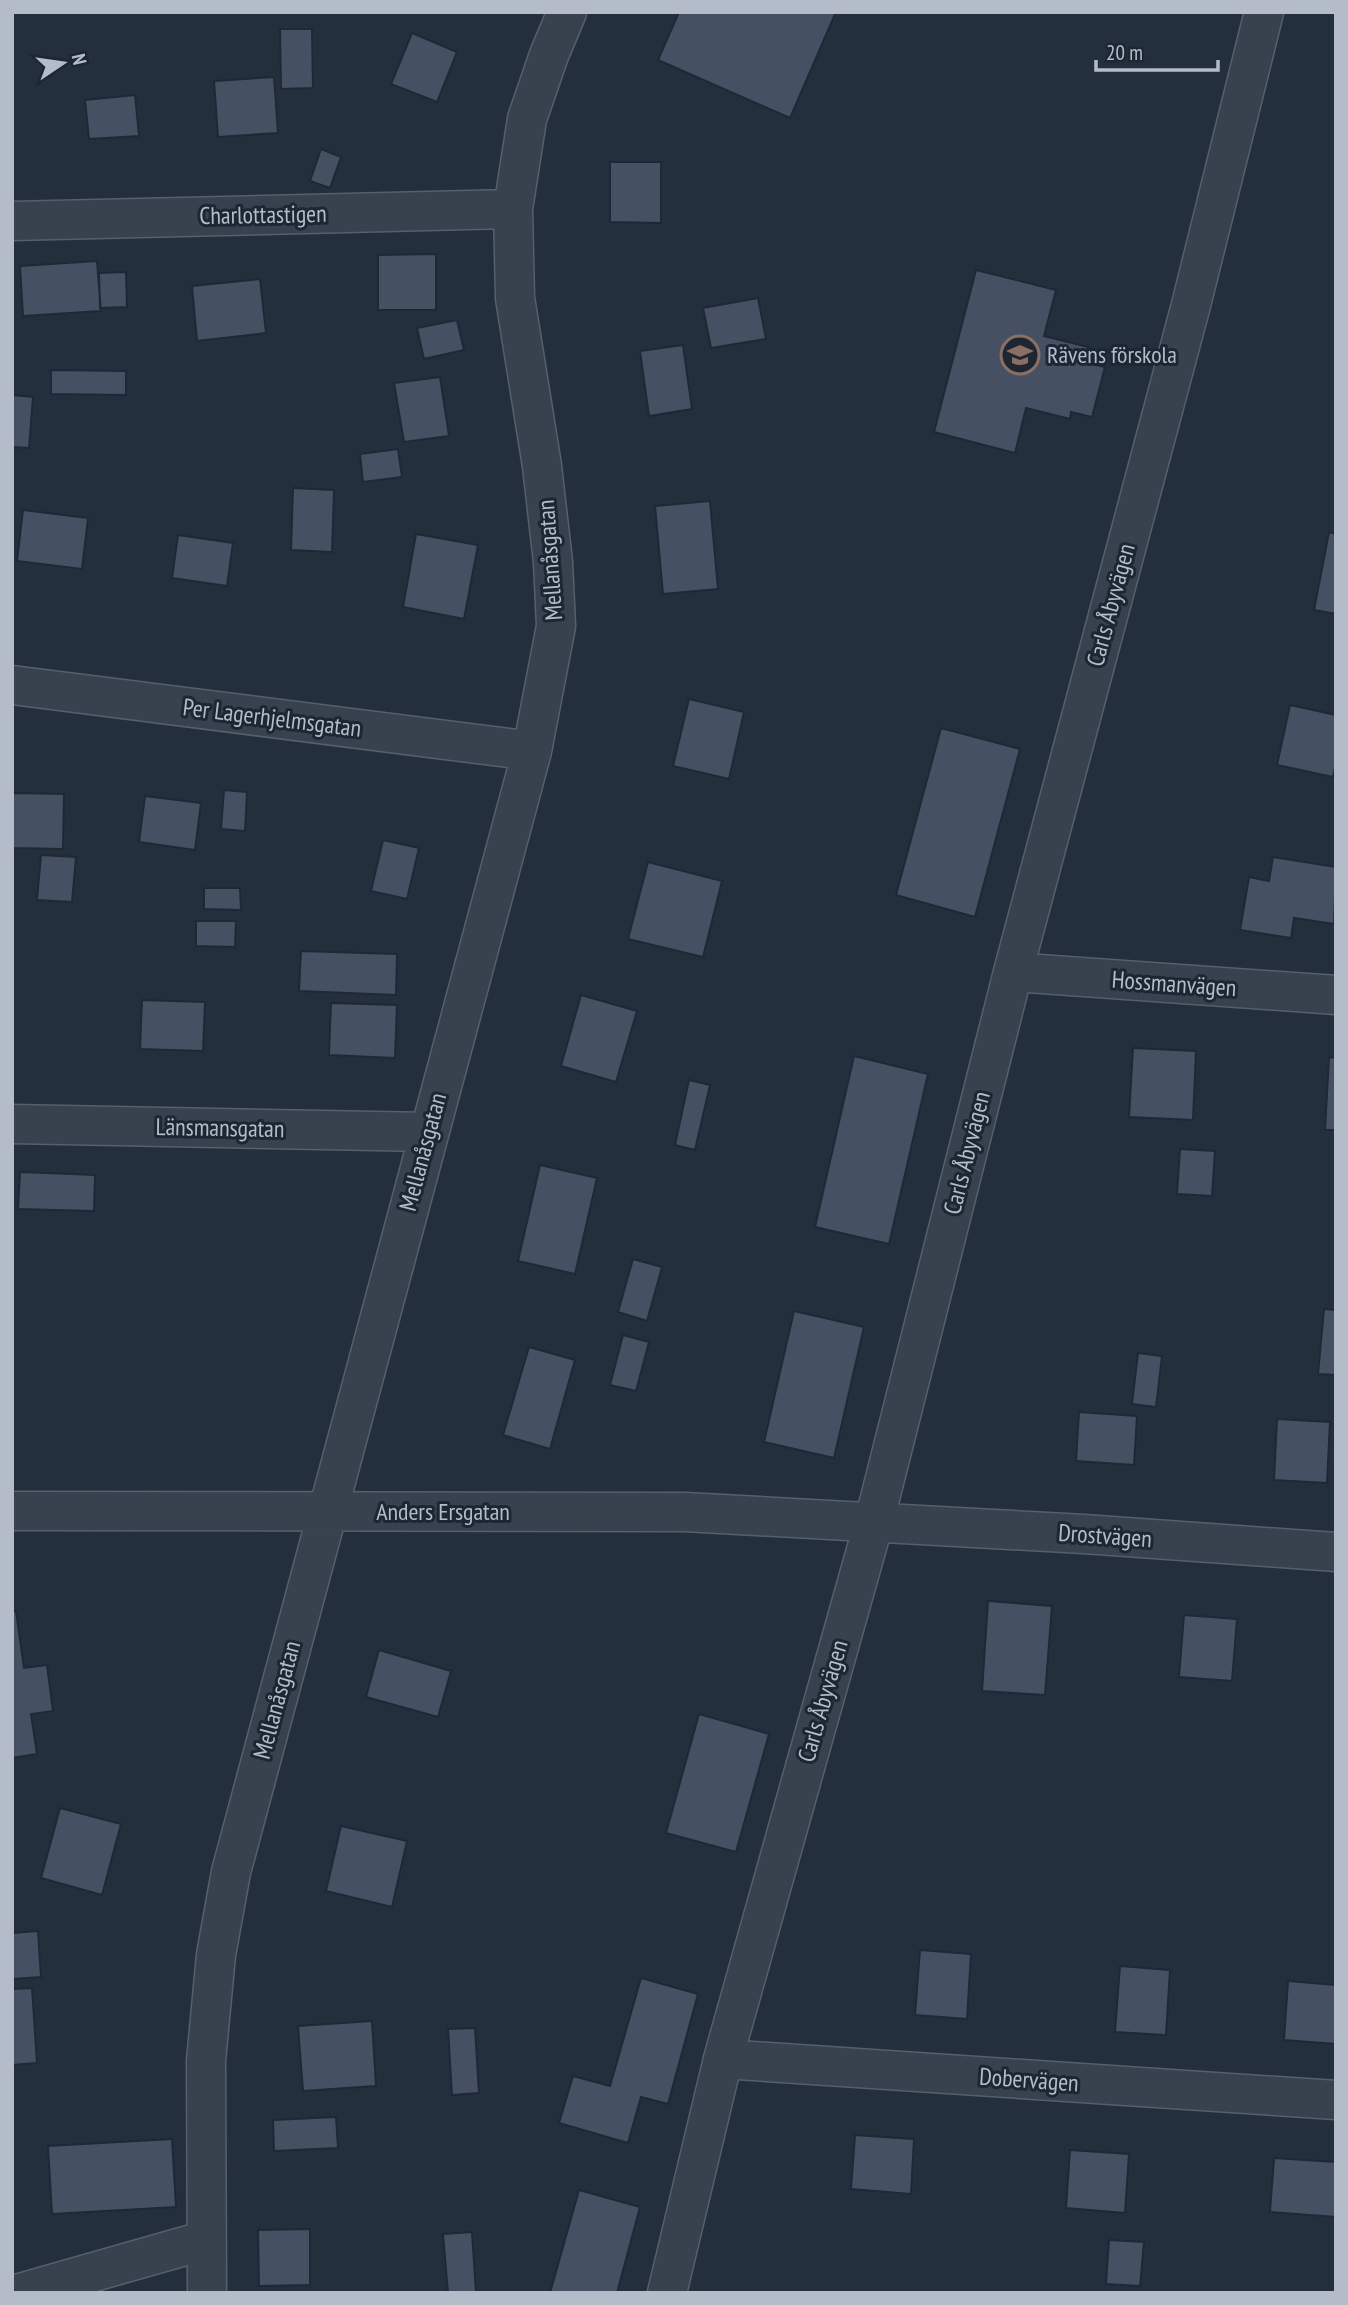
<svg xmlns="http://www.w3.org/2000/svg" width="1348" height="2305" viewBox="0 0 1348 2305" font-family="'PT Sans Narrow',sans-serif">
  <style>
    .building { fill: #455162; stroke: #1f2835; stroke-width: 2 }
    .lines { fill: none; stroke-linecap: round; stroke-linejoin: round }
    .street-casing { stroke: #565f6c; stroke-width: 41 }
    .street { stroke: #38414e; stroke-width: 38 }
    .labels { text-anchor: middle; stroke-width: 6; stroke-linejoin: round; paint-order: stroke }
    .street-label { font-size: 24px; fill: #b4bcc9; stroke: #1d2633 }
    .poi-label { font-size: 24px; fill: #b4bcc9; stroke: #1d2633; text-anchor: start }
  </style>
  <rect width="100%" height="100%" fill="#242f3e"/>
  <!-- building -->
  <path class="building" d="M679,12H836L790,118L658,60Z
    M280,29H312L313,88L281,89Z
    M412,33L457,52L437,102L391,84Z
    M274,77L278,133L218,137L214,81Z
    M135,95L139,136L89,139L85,100Z
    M321,149L341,157L330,188L310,181Z
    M610,162H661V223L610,222Z
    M436,254V310H378V255Z
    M97,261L101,311L23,316L20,266Z
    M976,270L1056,290L1044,336L1088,347L1084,362L1105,367L1092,417L1071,412L1070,419L1026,408L1015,453L934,432Z
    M126,272L127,307L100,308L99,273Z
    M260,279L266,333L197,341L192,286Z
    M758,298L766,339L711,348L703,308Z
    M457,320L464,350L424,359L417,328Z
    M683,345L692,409L649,416L640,351Z
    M51,370L126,371V395L51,394Z
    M440,377L449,436L404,442L394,383Z
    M12,395L33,397L29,448L12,447Z
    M398,449L402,477L363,482L360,454Z
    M293,488L334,490L332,552L291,550Z
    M710,501L718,589L663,594L655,506Z
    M23,510L88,518L82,569L17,561Z
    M1329,532L1336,534V614L1314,610Z
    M416,534L478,545L464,619L403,607Z
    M178,535L233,543L227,586L172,578Z
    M689,699L744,712L729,779L673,766Z
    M1290,705L1336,715V763L1333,777L1277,765Z
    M941,728L1020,749L975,917L896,895Z
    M224,790L247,792L245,831L221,829Z
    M12,793L64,794L63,849L12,848Z
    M145,796L201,803L195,850L139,842Z
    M383,840L419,848L407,899L371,891Z
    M41,855L76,857L72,902L37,900Z
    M1273,857L1336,867L1334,924L1294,918L1291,938L1240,930L1249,877L1269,881Z
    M648,862L722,881L703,957L628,939Z
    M204,888H240L241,910L204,909Z
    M196,921H236L235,947L196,946Z
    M301,951L397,954L396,995L299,991Z
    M581,995L637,1011L616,1082L561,1066Z
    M142,1000L205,1002L203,1051L140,1049Z
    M331,1003L397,1005L395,1058L329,1055Z
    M1133,1048L1196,1051L1193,1120L1129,1117Z
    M854,1056L928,1074L889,1244L815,1227Z
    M1329,1057L1336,1058V1130H1325Z
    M689,1080L710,1085L695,1150L675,1145Z
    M1180,1149L1215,1151L1212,1196L1177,1194Z
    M540,1165L597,1178L575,1274L518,1261Z
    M20,1172L95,1175L94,1211L18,1209Z
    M633,1259L662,1267L647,1321L618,1312Z
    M1324,1309L1336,1310V1375L1318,1374Z
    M794,1311L864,1327L834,1458L764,1442Z
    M623,1335L649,1342L636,1391L610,1385Z
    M529,1347L575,1360L550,1449L503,1435Z
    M1138,1353L1162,1356L1156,1407L1132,1404Z
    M1079,1412L1137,1416L1134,1465L1076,1461Z
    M1277,1419L1330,1422L1327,1483L1274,1480Z
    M988,1601L1052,1606L1045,1695L982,1691Z
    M12,1611H16L24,1668L47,1665L53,1711L31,1714L37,1754L12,1758Z
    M1184,1615L1237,1619L1232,1681L1179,1677Z
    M379,1650L451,1671L438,1717L366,1697Z
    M699,1714L769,1734L736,1852L666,1833Z
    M60,1808L121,1824L102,1895L41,1878Z
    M341,1826L407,1841L392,1907L326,1891Z
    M38,1931L41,1977L12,1979V1933Z
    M920,1950L971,1954L967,2019L915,2015Z
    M1120,1966L1170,1970L1166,2035L1115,2032Z
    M641,1978L698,1994L668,2104L641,2097L628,2143L559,2123L573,2076L610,2086Z
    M1288,1981L1336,1985V2044L1284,2040Z
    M32,1988L37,2063L12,2065V1989Z
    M372,2021L376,2086L303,2091L298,2026Z
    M475,2028L479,2093L452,2095L448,2029Z
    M336,2117L338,2148L274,2151L273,2120Z
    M855,2135L914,2139L911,2194L851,2189Z
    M172,2139L176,2207L52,2214L48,2146Z
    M1070,2150L1129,2154L1125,2213L1066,2208Z
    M1274,2158L1336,2162V2217L1270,2212Z
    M579,2190L640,2207L617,2293H550Z
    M310,2229V2285L259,2286L258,2230Z
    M472,2232L476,2293H448L443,2234Z
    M1109,2240L1144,2242L1140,2286L1106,2284Z"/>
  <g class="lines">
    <defs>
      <path id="street" d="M12,221L513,209
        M12,685L532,751
        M1013,972L1336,995
        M12,1124L429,1132
        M12,1511L685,1512L1084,1534L1336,1552
        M723,2059L1336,2100
        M20,2293L206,2240
        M207,2293L206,2061L216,1955L231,1872L532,751L556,626L553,562L542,466L515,298L513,209L527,119L549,55L567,12
        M667,2293L723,2059L874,1522L1013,972L1191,305L1264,12"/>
    </defs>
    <!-- street casing -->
    <use href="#street" class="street-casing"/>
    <!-- street -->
    <use href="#street" class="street"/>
  </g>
  <!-- icons -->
  <defs>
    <symbol id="school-ring" viewBox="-11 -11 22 22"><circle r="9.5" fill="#1d2633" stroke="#8d6e63" stroke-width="1.5"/><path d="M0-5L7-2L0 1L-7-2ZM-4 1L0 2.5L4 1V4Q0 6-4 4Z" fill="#8d6e63"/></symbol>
  </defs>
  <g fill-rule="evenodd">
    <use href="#school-ring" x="998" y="333" width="44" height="44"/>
  </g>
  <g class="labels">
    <!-- street labels -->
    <g class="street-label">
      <text transform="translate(263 215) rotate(-1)" y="8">Charlottastigen</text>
      <text transform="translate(550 560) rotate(-94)" y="8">Mellanåsgatan</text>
      <text transform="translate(1111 605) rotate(-75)" y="8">Carls Åbyvägen</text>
      <text transform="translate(272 718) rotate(7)" y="8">Per Lagerhjelmsgatan</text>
      <text transform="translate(1174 984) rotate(4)" y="8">Hossmanvägen</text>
      <text transform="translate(220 1128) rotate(1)" y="8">Länsmansgatan</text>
      <text transform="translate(423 1152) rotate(-75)" y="8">Mellanåsgatan</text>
      <text transform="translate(967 1153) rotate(-76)" y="8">Carls Åbyvägen</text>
      <text x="443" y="1520">Anders Ersgatan</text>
      <text transform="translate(1105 1536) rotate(4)" y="8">Drostvägen</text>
      <text transform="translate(277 1700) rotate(-75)" y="8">Mellanåsgatan</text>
      <text transform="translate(823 1701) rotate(-74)" y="8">Carls Åbyvägen</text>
      <text transform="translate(1029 2080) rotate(4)" y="8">Dobervägen</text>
    </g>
    <!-- poi labels -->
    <g class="poi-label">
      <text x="1047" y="363">Rävens förskola</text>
    </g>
  </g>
  <!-- border -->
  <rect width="1348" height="2305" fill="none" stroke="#b4bcc9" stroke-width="28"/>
  <!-- north arrow -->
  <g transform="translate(63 63) rotate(77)" stroke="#1d2633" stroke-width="5" paint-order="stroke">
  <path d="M0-5L12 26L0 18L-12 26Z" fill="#b4bcc9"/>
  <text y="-10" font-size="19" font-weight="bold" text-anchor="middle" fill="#b4bcc9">N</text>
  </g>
  <!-- scale -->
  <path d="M1096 60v10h122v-10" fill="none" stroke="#b4bcc9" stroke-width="3.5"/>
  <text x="1106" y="60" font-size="21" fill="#b4bcc9" stroke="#1d2633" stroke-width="5" paint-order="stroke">20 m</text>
</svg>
